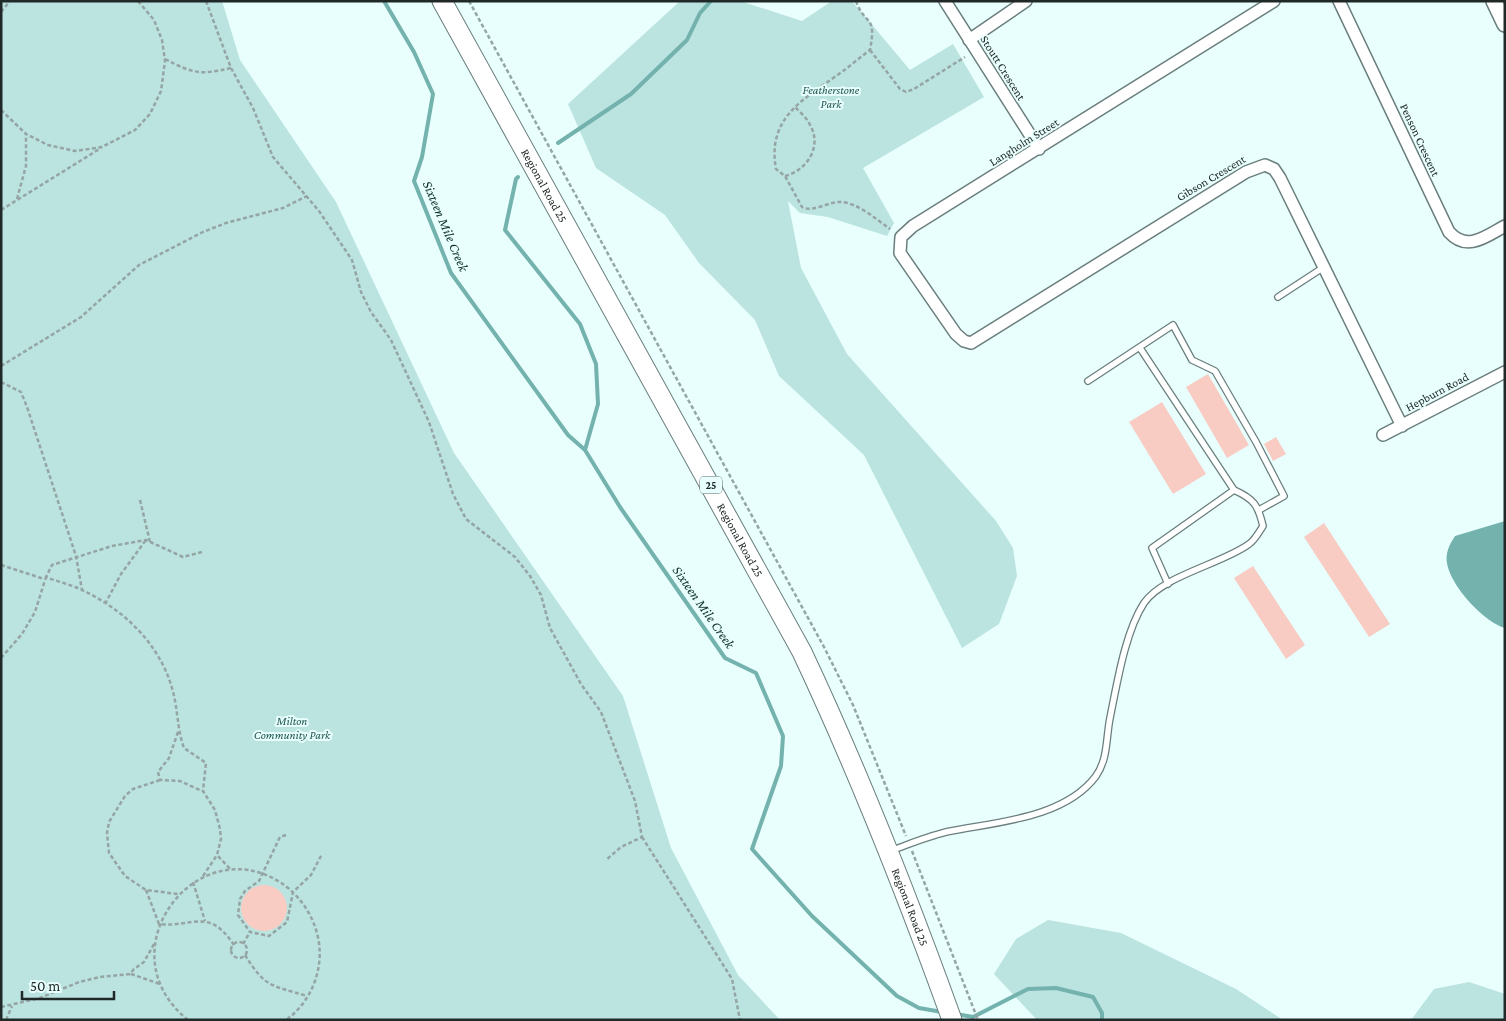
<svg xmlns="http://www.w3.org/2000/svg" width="1506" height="1021" viewBox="0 0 1506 1021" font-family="'Crimson Pro',serif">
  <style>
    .green { fill: #bbe3e0 }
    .water { fill: #74b2ae }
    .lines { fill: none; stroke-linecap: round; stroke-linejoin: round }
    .stream { stroke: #74b2ae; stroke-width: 4 }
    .building { fill: #f8ccc2 }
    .service-casing { stroke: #6a7e7d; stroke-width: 8 }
    .minor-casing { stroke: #6a7e7d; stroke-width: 14 }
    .tertiary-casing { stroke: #6a7e7d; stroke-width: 18 }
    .primary-casing { stroke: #6a7e7d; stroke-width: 21 }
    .path { stroke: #94a5a4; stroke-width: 2.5; stroke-dasharray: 4 2.5; stroke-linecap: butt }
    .service { stroke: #fff; stroke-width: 5.5 }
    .minor { stroke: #fff; stroke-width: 11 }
    .tertiary { stroke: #fff; stroke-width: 15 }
    .primary { stroke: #fff; stroke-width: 19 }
    .labels { text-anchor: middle; stroke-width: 4; stroke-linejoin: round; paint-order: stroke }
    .shield { fill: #e8fffd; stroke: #5c6968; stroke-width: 1 }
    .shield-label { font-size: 11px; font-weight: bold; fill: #202928 }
    .street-label { font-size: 12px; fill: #202928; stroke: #e8fffd }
    .park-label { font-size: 12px; font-style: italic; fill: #1f5552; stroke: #e8fffd }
    .water-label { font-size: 14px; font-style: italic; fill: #10312f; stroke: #e8fffd }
  </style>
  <rect width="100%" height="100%" fill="#e8fffd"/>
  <!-- green -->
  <path class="green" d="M1,1H222L240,60L336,202L454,453L623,696L671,848L738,975L780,1020H1Z
    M680,1H740L802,21L832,1H852L910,70L953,44L984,97L863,168L894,223L887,236L828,217L800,213L788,201L801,268L847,354L996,521L1013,548L1017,576L999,624L962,648L864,455L779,376L755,320L699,263L665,215L596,168L568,104Z
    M1048,920L1121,933L1236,989L1283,1020H1037L994,974L1016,939Z
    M1469,982L1505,994V1020H1411L1434,989Z"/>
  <!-- water -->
  <path class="water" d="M1505,521V628C1483,622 1442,578 1447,554C1448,547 1452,541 1455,536Z"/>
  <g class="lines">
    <!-- stream -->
    <path class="stream" d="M384,1L414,52L433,94L422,157L414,181L451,273L568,435L585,450L620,507L725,658L756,673L783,736L781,766L752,849L812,916L897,996L919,1008L942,1012
      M558,143L631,94L687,40L700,13L711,1
      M518,177L516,179L505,230L580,324L596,364L598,404L585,450
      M956,1014L973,1017L1028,989L1056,988L1093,997L1102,1013V1020"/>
  </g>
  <!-- building -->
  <path class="building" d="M1208,374L1249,445L1227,458L1186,387Z
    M1162,402L1206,474L1173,494L1129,422Z
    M1276,437L1286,454L1273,461L1264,444Z
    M1324,523L1390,624L1369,637L1304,537Z
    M1253,566L1305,645L1286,659L1234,578Z
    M241 908a23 23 0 1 1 46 0a23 23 0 1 1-46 0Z"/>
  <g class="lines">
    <defs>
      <path id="service" d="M1278,297L1324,267
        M1140,348L1234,490
        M1088,381L1173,325L1192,360L1215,371L1256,442L1284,496L1259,510
        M890,851C910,844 930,835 951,831C997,822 1065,818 1096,776C1108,759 1106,738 1110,718C1117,684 1125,632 1144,603C1162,576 1224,563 1249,544C1255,540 1259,532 1263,526C1258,505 1254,499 1234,490L1152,548L1168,584"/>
      <path id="minor" d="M945,1L1039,149
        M1274,1L913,226L901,237L900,253L956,334L964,341L971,343L1246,172L1265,165L1274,169L1280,178L1402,426
        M1339,1L1449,232C1467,252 1485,237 1505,226
        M969,40L1026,1
        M1383,435L1505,372"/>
      <path id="tertiary" d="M1494,1L1505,24"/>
      <g id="primary">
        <path id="s1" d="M442,1L802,652C858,771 907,895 952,1020"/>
      </g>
    </defs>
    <!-- service casing -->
    <use href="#service" class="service-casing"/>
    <!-- minor casing -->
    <use href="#minor" class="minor-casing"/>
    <!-- tertiary casing -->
    <use href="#tertiary" class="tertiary-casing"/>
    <!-- primary casing -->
    <use href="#primary" class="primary-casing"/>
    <!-- path -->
    <path class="path" d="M206,1L231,68L253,108L273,157L319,211L352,260L361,292L371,312L391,340L429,422L453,494L466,519L515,557L530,576L541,595L550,628L581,684L601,712L635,801L642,837L621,847L606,860
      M469,1L824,647L853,705L906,836
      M856,1C865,27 877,13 870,50C859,58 848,68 836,76C801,101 767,119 776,169L785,176L802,207C813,213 829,201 841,202C858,203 876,219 890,229
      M1,12L10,1
      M870,50L900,89L906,92L914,89L965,57
      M165,59C194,74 200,75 231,68
      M1,110L26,134L48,145L75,151L102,147L135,130L150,114L161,91L165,61L162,40L154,20L138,1
      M785,176C806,171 823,147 810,125C807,118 800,112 795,107
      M17,199L26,166V134
      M1,210L101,148
      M1,366L81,317L139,265L203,232L226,223L283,208L307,196
      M1,382L21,392L27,407L76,556L82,590
      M140,500L150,542
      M202,552L183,557L146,540L112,546L52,565L46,577C58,582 70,584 82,590C123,609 159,643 172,688C178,708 177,729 184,748L206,763L203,791L215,810L220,829L221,839L217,855L231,870
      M1,565L44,579
      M105,604L121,574L146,540
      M1,658L22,634L35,612L46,577
      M178,732L169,758L158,772L160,780L180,781L202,791
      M160,780L133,789L125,796L109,822L107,833L109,853L125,876L146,890L178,894
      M286,835L280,837L259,881L245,891L240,899L238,915L250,932L269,936L287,922L293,892L311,875L322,854
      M642,837L732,979L740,1020
      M912,851L978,1020
      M203,876L217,855
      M193,882L205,921
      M146,890L159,924C192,928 208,906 234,945
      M231 950a8 8 0 1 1 16 0a8 8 0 1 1-16 0Z
      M243,944L250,932
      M245,955C266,989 272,985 307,996
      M131,974L160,984
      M1,1007L40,998L79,982L100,977L130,974L134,969L144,962L154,944
      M6,1020L12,1006
      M188,1020C100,949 203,821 288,888C305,902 316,922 319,943C323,972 310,1003 286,1020"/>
    <!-- service -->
    <use href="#service" class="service"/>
    <!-- minor -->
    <use href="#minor" class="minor"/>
    <!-- tertiary -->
    <use href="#tertiary" class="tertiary"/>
    <!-- primary -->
    <use href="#primary" class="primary"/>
  </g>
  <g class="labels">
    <!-- shield labels -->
    <rect class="shield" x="700" y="476.5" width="22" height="17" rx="4"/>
    <g class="shield-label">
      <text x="711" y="489">25</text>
    </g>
    <!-- street labels -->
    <g class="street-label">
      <text transform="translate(1003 68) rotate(58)" y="4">Stoutt Crescent</text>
      <text transform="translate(1420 140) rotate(65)" y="4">Penson Crescent</text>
      <text transform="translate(1024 142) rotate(-32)" y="4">Langholm Street</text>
      <text transform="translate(1211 178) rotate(-31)" y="4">Gibson Crescent</text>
      <text dy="4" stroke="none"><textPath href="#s1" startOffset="211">Regional Road 25</textPath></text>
      <text transform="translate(1437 392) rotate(-28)" y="4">Hepburn Road</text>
      <text dy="4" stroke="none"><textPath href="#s1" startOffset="616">Regional Road 25</textPath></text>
      <text dy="4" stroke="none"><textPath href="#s1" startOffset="1021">Regional Road 25</textPath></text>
    </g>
    <!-- park labels -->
    <g class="park-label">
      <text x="831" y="94">Featherstone<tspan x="831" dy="14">Park</tspan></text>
      <text x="292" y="725">Milton<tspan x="292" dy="14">Community Park</tspan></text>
    </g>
    <!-- water labels -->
    <g class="water-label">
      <text transform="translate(446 226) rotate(67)" y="5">Sixteen Mile Creek</text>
      <text transform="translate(704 607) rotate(55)" y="5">Sixteen Mile Creek</text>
    </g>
  </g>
  <!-- border -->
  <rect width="1506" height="1021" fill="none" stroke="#202928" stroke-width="5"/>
  <!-- scale -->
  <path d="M22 991v8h92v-8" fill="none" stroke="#202928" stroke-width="2.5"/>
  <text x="30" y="991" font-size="15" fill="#202928" stroke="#e8fffd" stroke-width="4" paint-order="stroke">50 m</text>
</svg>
